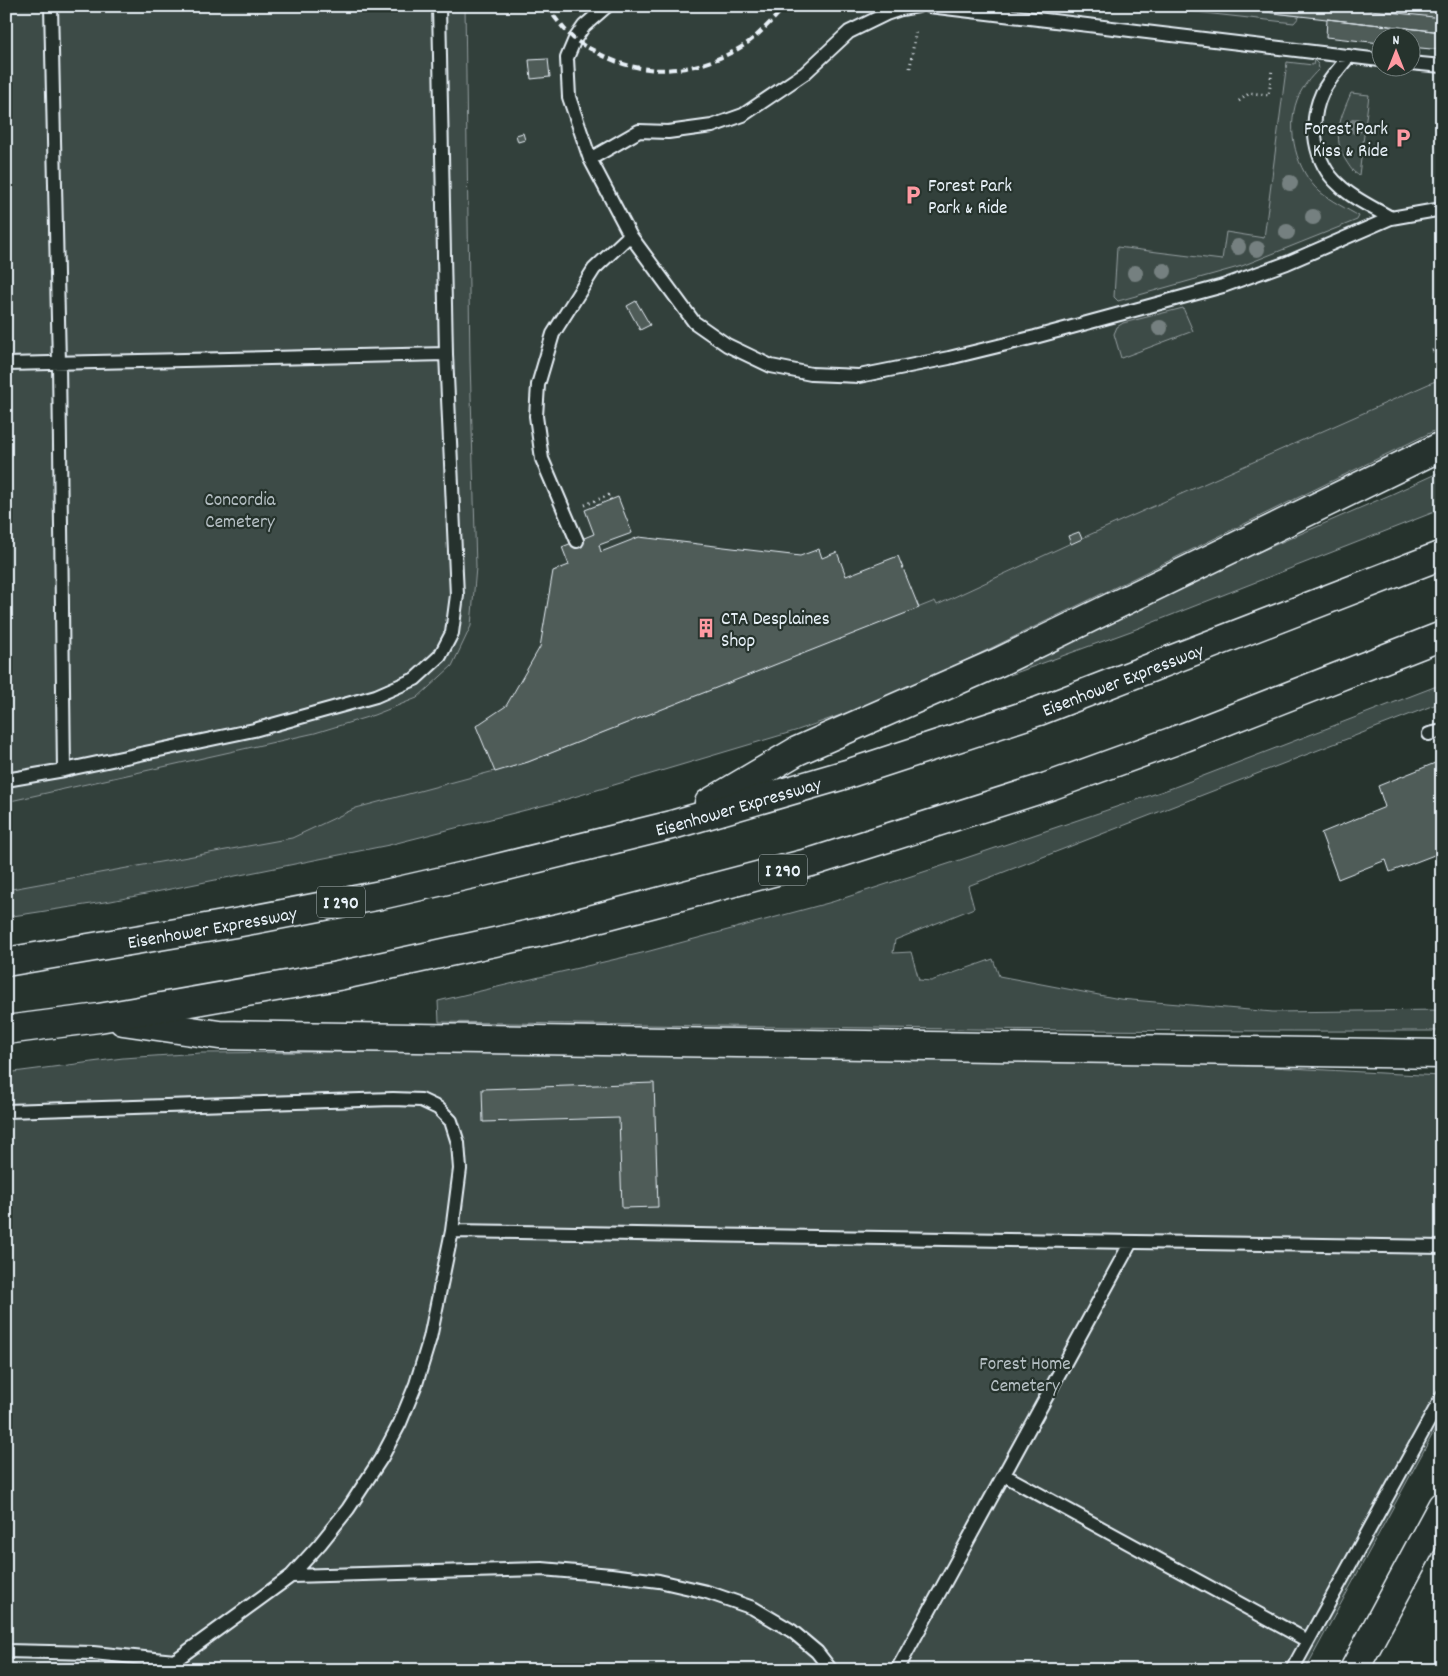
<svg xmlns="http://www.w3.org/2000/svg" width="1448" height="1676" viewBox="0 0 1448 1676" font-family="Dekko,sans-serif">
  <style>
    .built { fill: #333f3a; fill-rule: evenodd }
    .green { fill: #3e4b47; stroke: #939ea0 }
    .building { fill: #505c59; stroke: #e8f1f8 }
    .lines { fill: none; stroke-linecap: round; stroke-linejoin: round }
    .service-casing { stroke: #e8f1f8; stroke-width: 16 }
    .secondary-casing { stroke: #e8f1f8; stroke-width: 31 }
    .motorway-casing { stroke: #e8f1f8; stroke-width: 31 }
    .path { stroke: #e8f1f8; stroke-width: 3; stroke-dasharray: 1 4; stroke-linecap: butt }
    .service { stroke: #26332d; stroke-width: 12 }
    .secondary { stroke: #26332d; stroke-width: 28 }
    .motorway { stroke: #26332d; stroke-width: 28 }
    .rail { stroke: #e8f1f8; stroke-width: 4; stroke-dasharray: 8 4; stroke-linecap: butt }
    .tree { fill: #758080 }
    .labels { text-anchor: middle; stroke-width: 4.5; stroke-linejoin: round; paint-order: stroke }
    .shield { fill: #26332d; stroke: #aeb8bb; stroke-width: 1 }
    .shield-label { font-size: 18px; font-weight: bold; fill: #e8f1f8 }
    .poi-label { font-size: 19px; fill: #e8f1f8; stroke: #26332d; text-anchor: start }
    .park-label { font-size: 19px; fill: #b5bfc3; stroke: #26332d }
    .street-label { font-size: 19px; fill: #e8f1f8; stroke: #26332d }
  </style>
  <rect width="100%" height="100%" fill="#26332d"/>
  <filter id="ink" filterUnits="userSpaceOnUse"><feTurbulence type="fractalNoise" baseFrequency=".02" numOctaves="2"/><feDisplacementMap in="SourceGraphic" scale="10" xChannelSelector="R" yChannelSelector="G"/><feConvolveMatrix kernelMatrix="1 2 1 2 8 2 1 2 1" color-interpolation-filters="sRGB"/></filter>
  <g filter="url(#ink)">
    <!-- built -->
    <path class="built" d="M465,6H1442V378L1071,543L937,605L934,601L528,762L356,808L292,838L6,890V802L315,733L374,715L417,698L452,666L471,626L476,567L470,361ZM1380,38H1410V68H1380Z"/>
    <!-- green -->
    <path class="green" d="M6,6H465L470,361L476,567L471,626L452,666L417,698L374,715L315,733L6,802Z
      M1141,6H1213L1300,16L1294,23Z
      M1314,60L1318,64L1319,69C1310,78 1302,87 1297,100C1286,130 1296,171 1320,192C1331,201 1347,209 1359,216L1357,220L1242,266L1118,301L1114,297L1117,247L1222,260L1226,232L1264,238L1287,62L1313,65Z
      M1351,93L1369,95L1359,175C1353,173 1350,167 1346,161C1331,137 1341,117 1351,93Z
      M1183,308L1193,331L1121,358L1114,334L1117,327L1123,323Z
      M1442,378V427L926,680L872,704L795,731L557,802L389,845L111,901L6,917V890L292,838L356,808L528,762L935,601L937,605L1071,543Z
      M1442,471V509L1131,631L1010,675L1009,671L1183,585L1392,494Z
      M1442,684V702L968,886L974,908L895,940L893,953L911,952L919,980L931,981L993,959L999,976L1120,999L1273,1012L1442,1010V1031C1107,1032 773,1027 439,1022L438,1001L646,952L832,902L960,860L1172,788Z
      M328,1052C628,1052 929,1055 1229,1065C1300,1068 1371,1073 1442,1076V1417L1305,1670H6V1073L123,1058L201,1053Z"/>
    <!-- building -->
    <path class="building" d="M1213,6H1442V32L1300,16Z
      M1331,6H1442V18L1362,9Z
      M1327,19L1442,32V50L1410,47V38H1380V43L1326,37Z
      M548,59L550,77L531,79L529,60Z
      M523,133L525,140L518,142L516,135Z
      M636,301L650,325L640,330L627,306Z
      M618,497L632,533L599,545L601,552L639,537L800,556L819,549L822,558L837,552L846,576L898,556L919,608L528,762L495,772L476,726L506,706L540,647L553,571L569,565L562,547L594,534L585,510Z
      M1079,532L1082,539L1071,544L1068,536Z
      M1440,761L1442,767V852L1390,872L1386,860L1338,879L1321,833L1385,807L1378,786Z
      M654,1083L658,1207L622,1208L619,1118L483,1122L482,1089Z"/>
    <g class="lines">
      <defs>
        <path id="service" d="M51,6L59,363L64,770
          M918,6L901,9L886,14L849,32L805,73L743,115L712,126L668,132L639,131L590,159L630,235L694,322L727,345L771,366L811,374L859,376L949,358L1035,337L1223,286L1287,263L1391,218L1442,209
          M929,6L1380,60
          M1349,56C1340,68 1328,80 1322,93C1308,123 1314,163 1339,185C1353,199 1374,208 1391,218
          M1410,63L1442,66
          M590,159L569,97L567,58L575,39L584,26L607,6
          M6,364L446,354
          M577,541L542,459L536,416L538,385L553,334L594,269L630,235
          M1429,734L1442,731
          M6,780L64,770L254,730L376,696L415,679L440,656L452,633L457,595L446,354L439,6
          M6,1111L393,1099L421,1100L438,1108L451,1121L458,1143L460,1169L452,1231L430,1338L416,1384L400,1423L382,1457L348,1509L320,1544L291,1576L162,1670
          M452,1231L1442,1247
          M1004,1475L1308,1641
          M291,1576L542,1569L611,1575L659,1581L707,1592L753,1608L792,1631L817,1652L831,1670
          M6,1651L93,1653L175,1661
          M897,1670L1131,1242
          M1292,1670L1442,1397"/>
        <path id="secondary" d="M1354,1670L1442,1506"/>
        <g id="motorway">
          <path d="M709,803L797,751L999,662L1442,446"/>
          <path id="s1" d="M6,962L241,922L381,895L482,872L672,825L847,774L1039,711L1442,555"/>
          <path d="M123,1021L219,1035L1442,1054"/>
          <path d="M6,1030L99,1018L338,976L559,928L815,861L1047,787L1185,737L1442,636"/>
        </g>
      </defs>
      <!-- service casing -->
      <use href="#service" class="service-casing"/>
      <!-- secondary casing -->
      <use href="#secondary" class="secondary-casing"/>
      <!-- motorway casing -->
      <use href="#motorway" class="motorway-casing"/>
      <!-- path -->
      <path class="path" d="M910,68L916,29
        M1239,101L1250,93L1269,95L1272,69
        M1432,351L1438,349
        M1440,369L1442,368
        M585,505L609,495L611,501"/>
      <!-- service -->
      <use href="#service" class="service"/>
      <!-- secondary -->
      <use href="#secondary" class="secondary"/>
      <!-- motorway -->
      <use href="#motorway" class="motorway"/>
      <!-- rail -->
      <path class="rail" d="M546,6C555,17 563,29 573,38C579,43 586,47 593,50C638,78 692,75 738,49C756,39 771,21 786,6"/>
    </g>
    <!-- trees -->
    <g class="tree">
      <circle cx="1356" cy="126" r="8"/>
      <circle cx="1290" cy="183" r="8"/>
      <circle cx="1313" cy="217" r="8"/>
      <circle cx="1287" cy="232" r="8"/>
      <circle cx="1238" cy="247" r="8"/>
      <circle cx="1257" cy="249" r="8"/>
      <circle cx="1164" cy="271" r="8"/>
      <circle cx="1135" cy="273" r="8"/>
      <circle cx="1160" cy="328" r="8"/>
    </g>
  </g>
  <!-- icons -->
  <defs>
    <symbol id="parking-bare" viewBox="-9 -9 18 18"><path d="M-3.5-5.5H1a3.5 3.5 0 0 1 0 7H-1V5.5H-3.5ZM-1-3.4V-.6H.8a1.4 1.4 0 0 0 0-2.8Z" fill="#ff9aa2" stroke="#26332d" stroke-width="2.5" paint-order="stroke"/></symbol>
    <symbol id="building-bare" viewBox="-9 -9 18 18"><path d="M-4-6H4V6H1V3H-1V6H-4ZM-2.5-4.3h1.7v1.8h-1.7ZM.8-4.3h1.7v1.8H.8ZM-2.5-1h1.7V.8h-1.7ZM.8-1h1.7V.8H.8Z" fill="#ff9aa2" stroke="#26332d" stroke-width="2.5" paint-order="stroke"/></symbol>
  </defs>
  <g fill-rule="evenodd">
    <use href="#parking-bare" x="1389" y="124" width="28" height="28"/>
    <use href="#parking-bare" x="899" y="181" width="28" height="28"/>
    <use href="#building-bare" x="692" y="614" width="28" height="28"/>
  </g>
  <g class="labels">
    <!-- shield labels -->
    <g class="shield">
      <rect x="759" y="854.5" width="48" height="31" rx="4"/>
      <rect x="317" y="886.5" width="48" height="31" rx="4"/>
    </g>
    <g class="shield-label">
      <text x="783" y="876">I 290</text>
      <text x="341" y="908">I 290</text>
    </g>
    <!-- poi labels -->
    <g class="poi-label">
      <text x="1388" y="134" text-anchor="end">Forest Park<tspan x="1388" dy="22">Kiss &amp; Ride</tspan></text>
      <text x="928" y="191">Forest Park<tspan x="928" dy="22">Park &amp; Ride</tspan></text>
      <text x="721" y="624">CTA Desplaines<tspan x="721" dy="22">Shop</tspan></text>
    </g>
    <!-- park labels -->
    <g class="park-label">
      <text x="240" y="505">Concordia<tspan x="240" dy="22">Cemetery</tspan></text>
      <text x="1025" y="1369">Forest Home<tspan x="1025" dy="22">Cemetery</tspan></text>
    </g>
    <!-- street labels -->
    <g class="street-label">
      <text dy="7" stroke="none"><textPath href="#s1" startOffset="1154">Eisenhower Expressway</textPath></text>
      <text dy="7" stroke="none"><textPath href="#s1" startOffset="749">Eisenhower Expressway</textPath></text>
      <text dy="7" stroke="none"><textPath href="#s1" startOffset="209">Eisenhower Expressway</textPath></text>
    </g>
  </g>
  <!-- margin -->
  <rect width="1448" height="1676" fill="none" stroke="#26332d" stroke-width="25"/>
  <rect x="12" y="12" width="1423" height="1651" fill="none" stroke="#e8f1f8" stroke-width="2" filter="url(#ink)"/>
  <!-- north arrow -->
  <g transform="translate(1396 52)"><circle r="24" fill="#26332d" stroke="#747f7e"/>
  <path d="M0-4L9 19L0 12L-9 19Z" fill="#ff9aa2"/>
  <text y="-8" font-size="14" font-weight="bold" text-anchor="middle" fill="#e8f1f8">N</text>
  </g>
</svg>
